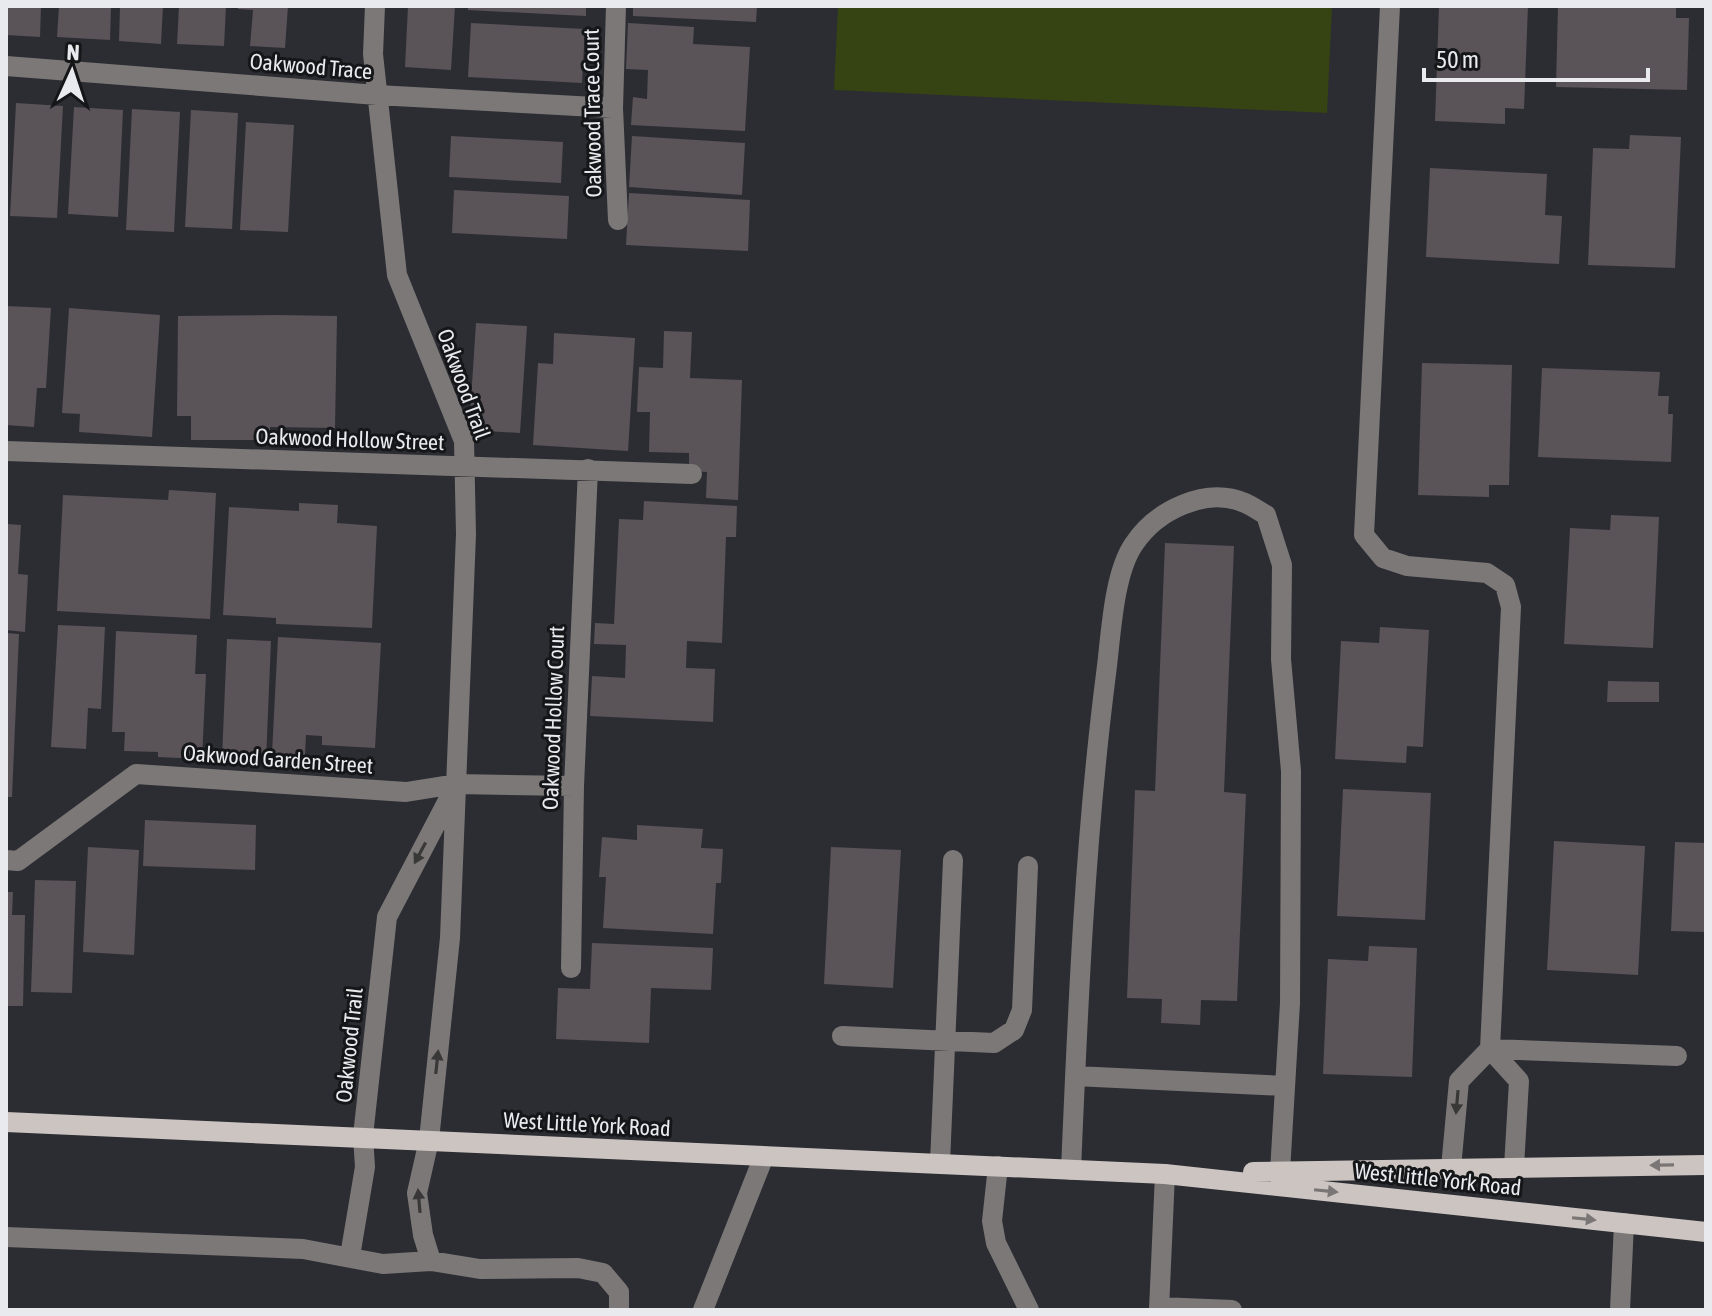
<svg xmlns="http://www.w3.org/2000/svg" width="1712" height="1316" viewBox="0 0 1712 1316" font-family="'Asap Condensed',sans-serif">
  <style>
    .green { fill: #364313 }
    .building { fill: #5a5358 }
    .lines { fill: none; stroke-linecap: round; stroke-linejoin: round }
    .minor { stroke: #7c7877; stroke-width: 20 }
    .major { stroke: #ccc4c1; stroke-width: 20 }
    .oneway { fill: #393839 }
    .oneway2 { fill: #7a7675 }
    .labels { text-anchor: middle; stroke-width: 6; stroke-linejoin: round; paint-order: stroke }
    .street-label { font-size: 22px; fill: #e9eaee; stroke: #151618 }
  </style>
  <rect width="100%" height="100%" fill="#2c2d33"/>
  <!-- green -->
  <path class="green" d="M838,6H1332L1327,113L834,90Z"/>
  <!-- building -->
  <path class="building" d="M6,6H41L40,37L6,35Z
    M59,6H111L110,40L57,37Z
    M120,6H163L161,44L119,41Z
    M179,6H226L224,46L177,44Z
    M238,6H288L285,48L250,46L253,10L238,9Z
    M408,6H455L451,70L405,67Z
    M468,6H586V16L468,10Z
    M633,6H757L756,22L633,16Z
    M1439,6H1528L1524,109L1505,108V124L1435,121Z
    M1558,6H1676V18H1689L1687,90L1556,87Z
    M471,23L585,29L582,83L468,77Z
    M628,23L694,27L693,44L750,47L745,131L631,125L633,97L647,99L648,70L626,69Z
    M16,103L63,106L57,218L10,216Z
    M74,107L123,110L118,217L68,214Z
    M132,109L180,112L174,232L126,230Z
    M191,110L238,113L232,229L185,227Z
    M246,122L294,125L288,232L240,230Z
    M1630,135L1681,137L1675,268L1588,265L1593,148L1629,149Z
    M451,136L563,142L561,183L449,177Z
    M632,136L745,143L742,195L629,187Z
    M1430,168L1547,174L1545,215L1562,216L1559,264L1426,257Z
    M454,190L569,196L567,239L452,233Z
    M629,193L750,200L748,251L626,245Z
    M6,306L51,308L46,388H37L34,427L6,425Z
    M69,308L160,315L152,437L79,432L80,414L62,413Z
    M278,315L337,316L335,428L270,427V440H191V416H177L178,316Z
    M476,323L527,326L520,433L469,430Z
    M664,331L692,332L690,378L742,380L738,500L706,498L707,472L689,471V453L649,452L650,412H637L639,367L663,368Z
    M554,333L635,338L628,451L533,445L538,363L553,364Z
    M1422,363L1512,365L1509,485H1489V497L1418,495Z
    M1542,368L1660,372L1658,396H1669L1668,414H1673L1671,462L1538,457Z
    M169,490L216,493L210,619L57,611L63,495L168,500Z
    M644,501L737,506L736,537H726L722,643L687,641L686,668L715,669L713,722L590,716L592,676L625,678L626,645L594,644L595,623L614,624L619,519L643,520Z
    M299,503L338,505L337,523L377,526L372,628L276,624V618L223,615L229,507L299,511Z
    M1611,515L1659,517L1653,648L1564,644L1570,528L1610,530Z
    M6,524L21,525L18,574L28,575L25,632L6,630Z
    M1165,543L1234,546L1224,792L1246,794L1237,1001L1201,1000L1200,1025L1161,1023L1162,999L1127,998L1135,790L1155,791Z
    M58,625L105,627L101,709L88,708L86,749L51,747Z
    M1380,627L1429,630L1423,747L1407,746L1406,763L1335,759L1341,641L1379,643Z
    M116,631L197,635L195,674H206L202,759L158,757V752L124,751L125,732H112Z
    M6,633L19,634L12,797H6Z
    M278,637L381,643L375,748L322,745V736L306,735L305,755L272,753Z
    M227,639L271,641L266,760L222,758Z
    M1608,681L1659,682V702H1607Z
    M1343,789L1431,793L1425,920L1337,916Z
    M145,820L256,825L255,870L143,866Z
    M637,825L703,829L701,848L723,849L721,883H716L713,934L603,928L606,877H599L602,837L637,840Z
    M1554,841L1645,846L1638,975L1547,970Z
    M1675,842L1706,843V932L1671,931Z
    M88,847L139,850L134,955L83,952Z
    M831,847L901,850L893,988L824,984Z
    M35,880L76,881L72,993L31,992Z
    M6,892H13L12,915H25L23,1006H6Z
    M592,943L713,948L711,990L651,988L649,1043L556,1039L558,988L590,989Z
    M1369,946L1417,948L1412,1077L1323,1074L1328,959L1368,961Z"/>
  <g class="lines">
    <!-- minor -->
    <path class="minor" d="M375,6L373,54L397,275L464,441L466,534L450,938L429,1140L417,1193L423,1235L431,1261
      M616,6L613,108L618,220
      M1390,6L1364,535L1383,558L1407,566L1487,573L1505,585L1511,607L1490,1049L1459,1081L1451,1168
      M6,66L377,95L613,108
      M6,451L692,474
      M6,860L18,861L136,774L406,792L456,784L574,786
      M571,968L574,786L588,469
      M842,1036L994,1043L1014,1030L1022,1010L1028,866
      M1490,1049L1677,1056
      M1490,1049L1519,1081L1514,1167
      M1075,1076L1285,1086
      M940,1163L953,860
      M998,1166L992,1221L996,1243L1029,1310
      M1071,1170C1078,1004 1085,838 1106,674C1111,637 1113,574 1134,544C1156,511 1205,486 1245,503C1252,506 1259,511 1266,515L1282,565L1281,659L1291,771L1290,1003L1280,1172
      M6,1237L303,1249L383,1264L431,1261L480,1269L578,1268L603,1273L619,1292V1310
      M350,1256L365,1167L363,1136L387,917L453,791
      M1159,1307L1232,1310
      M703,1310L764,1156
      M1159,1310L1165,1174
      M1620,1310L1624,1223"/>
    <!-- major -->
    <path class="major" d="M6,1122L1165,1174L1706,1232
      M1253,1172L1706,1165"/>
  </g>
  <!-- one-way arrows -->
  <defs><path id="oneway-solid" d="M-6-.8H1V-3.2L6.5 0L1 3.2V.8H-6Z" transform="scale(2)"/></defs>
  <g class="oneway">
    <use href="#oneway-solid" transform="translate(420 853) rotate(118)"/>
    <use href="#oneway-solid" transform="translate(437 1062) rotate(-84)"/>
    <use href="#oneway-solid" transform="translate(1457 1102) rotate(95)"/>
    <use href="#oneway-solid" transform="translate(419 1201) rotate(-95)"/>
  </g>
  <g class="oneway2">
    <use href="#oneway-solid" transform="translate(1662 1165) rotate(179)"/>
    <use href="#oneway-solid" transform="translate(1326 1191) rotate(6)"/>
    <use href="#oneway-solid" transform="translate(1584 1219) rotate(6)"/>
  </g>
  <g class="labels">
    <!-- street labels -->
    <g class="street-label">
      <text transform="translate(311 66) rotate(5)" y="8">Oakwood Trace</text>
      <text transform="translate(592 113) rotate(-91)" y="8">Oakwood Trace Court</text>
      <text transform="translate(464 384) rotate(70)" y="8">Oakwood Trail</text>
      <text transform="translate(350 439) rotate(2)" y="8">Oakwood Hollow Street</text>
      <text transform="translate(553 718) rotate(-88)" y="8">Oakwood Hollow Court</text>
      <text transform="translate(278 759) rotate(4)" y="8">Oakwood Garden Street</text>
      <text transform="translate(349 1045) rotate(-84)" y="8">Oakwood Trail</text>
      <text transform="translate(587 1124) rotate(3)" y="8">West Little York Road</text>
      <text transform="translate(1438 1179) rotate(6)" y="8">West Little York Road</text>
    </g>
  </g>
  <!-- border -->
  <rect width="1712" height="1316" fill="none" stroke="#e9eaee" stroke-width="16"/>
  <!-- north arrow -->
  <g transform="translate(72 72) rotate(3)" stroke="#151618" stroke-width="6" paint-order="stroke">
  <path d="M0-6L14 30L0 20L-14 30Z" fill="#e9eaee"/>
  <text y="-12" font-size="22" font-weight="bold" text-anchor="middle" fill="#e9eaee">N</text>
  </g>
  <!-- scale -->
  <path d="M1424 68v12h224v-12" fill="none" stroke="#e9eaee" stroke-width="4"/>
  <text x="1436" y="68" font-size="24" fill="#e9eaee" stroke="#151618" stroke-width="6" paint-order="stroke">50 m</text>
</svg>
